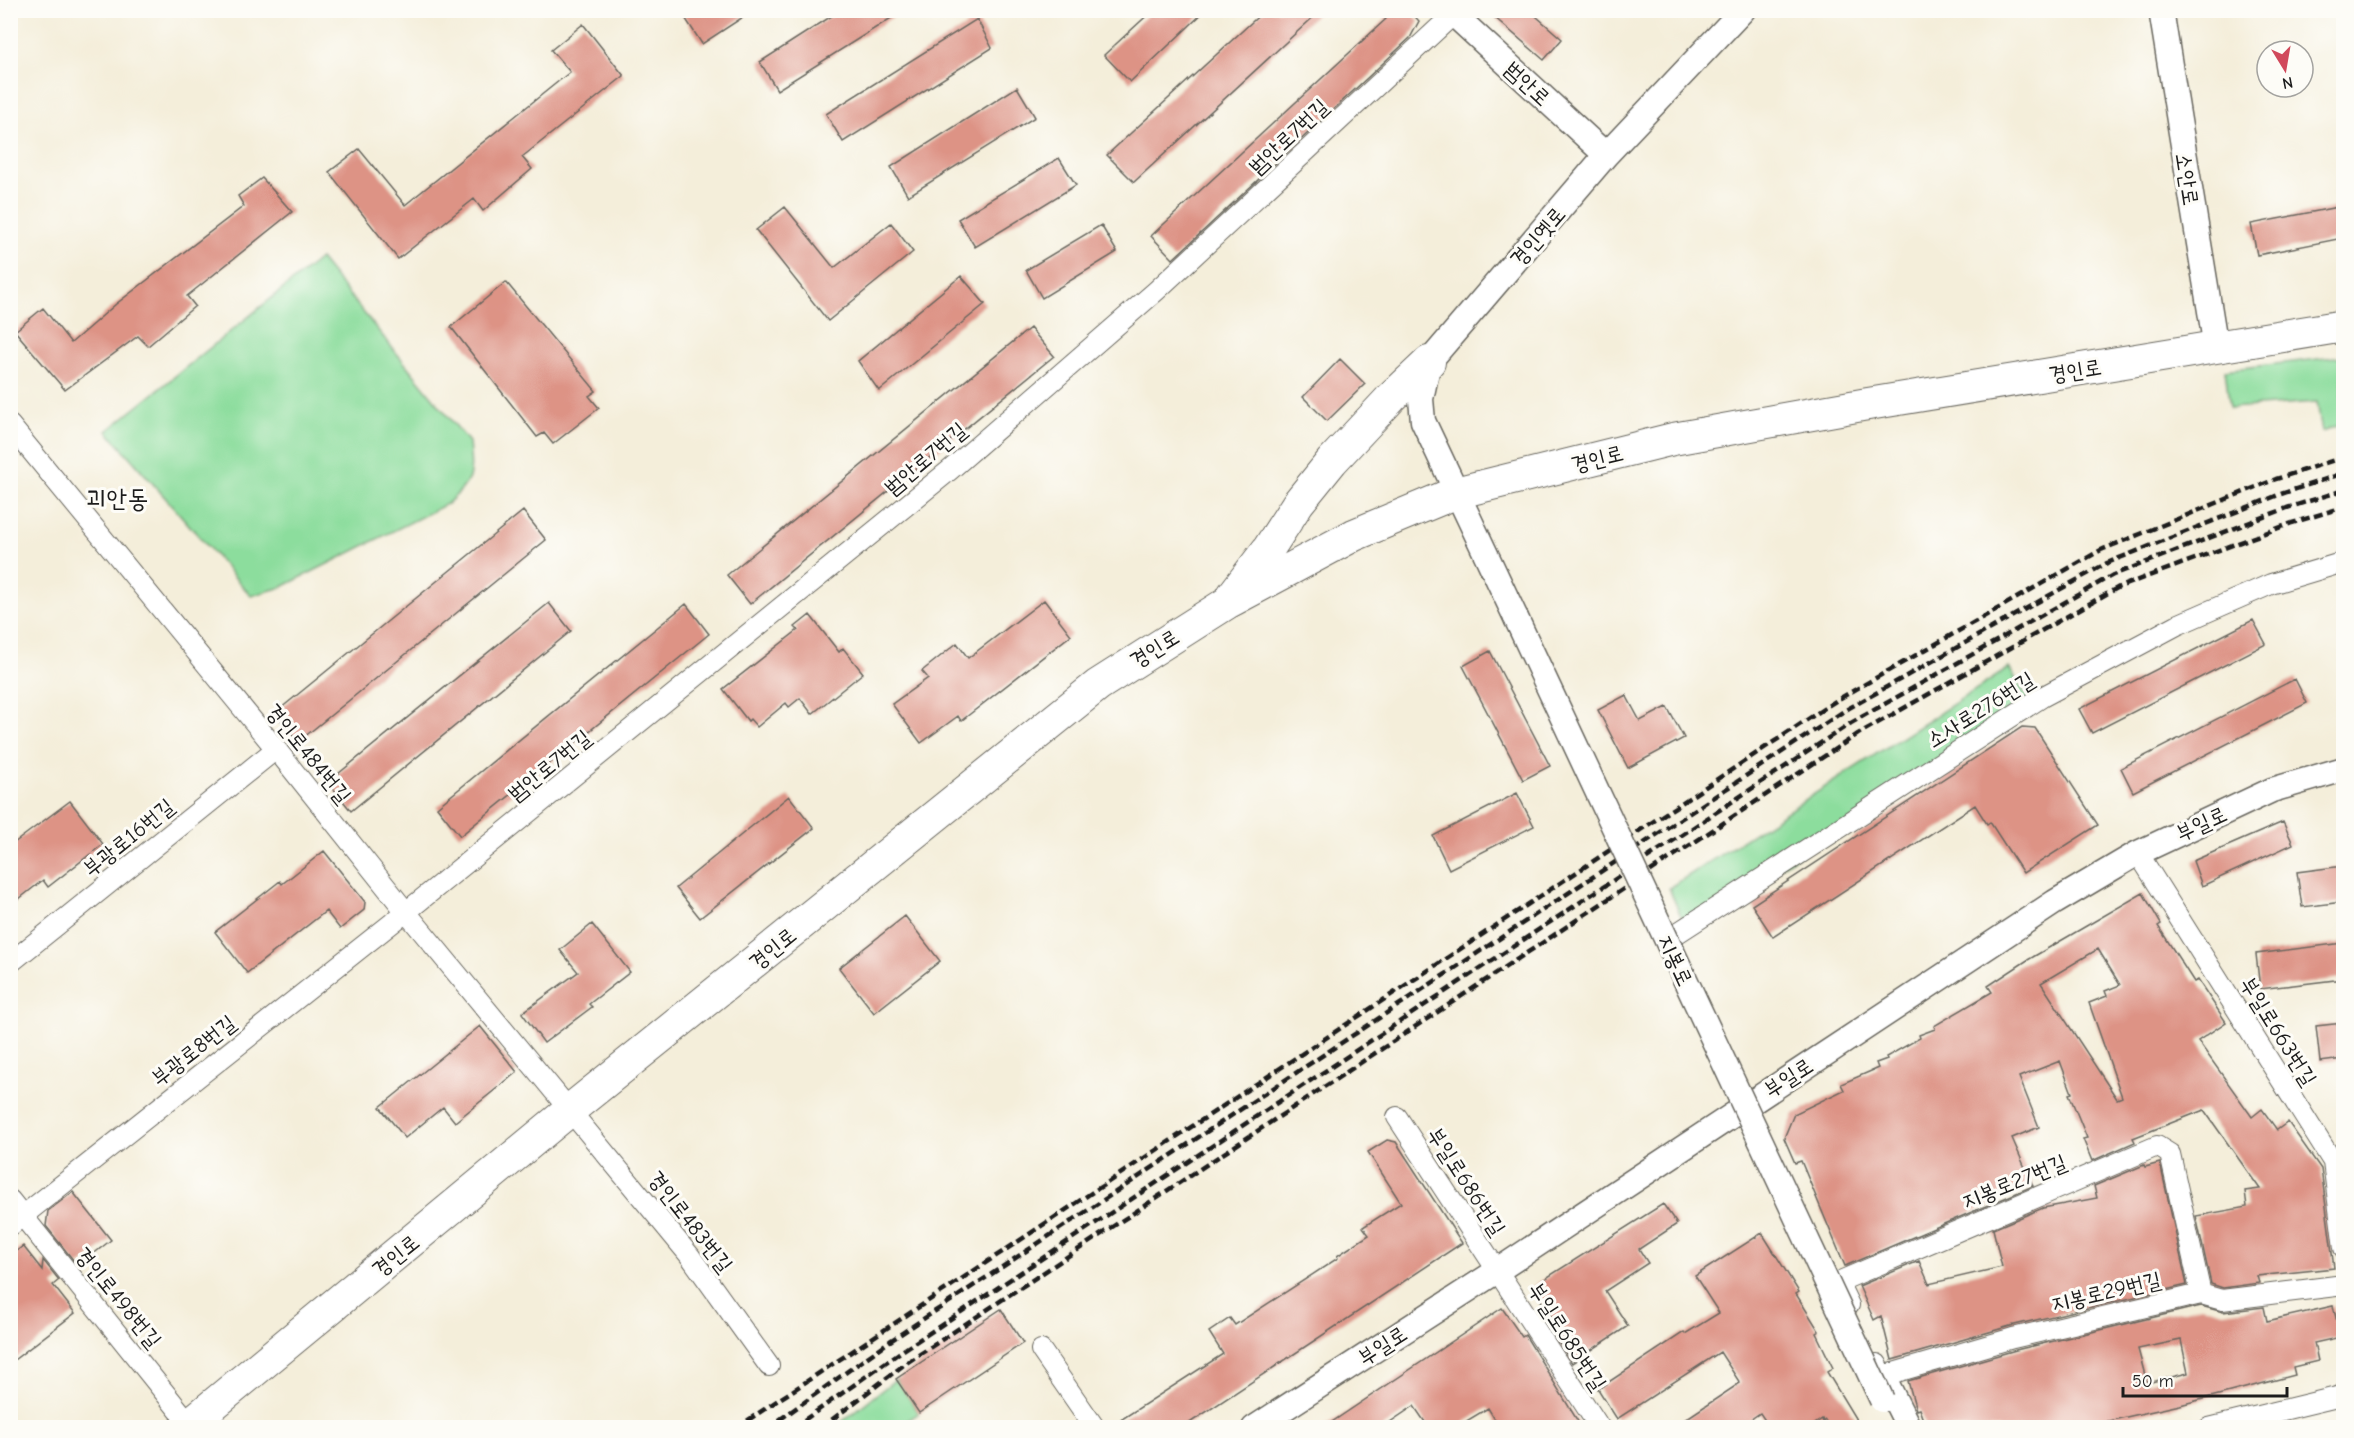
<svg xmlns="http://www.w3.org/2000/svg" width="2354" height="1438" viewBox="0 0 2354 1438" font-family="'Comic Neue','Poor Story',sans-serif">
  <style>
    .green { fill: #8cdd9d; stroke: #547c5c; stroke-width: 1.5 }
    .building { fill: #dd9385; fill-rule: evenodd }
    .lines { fill: none; stroke-linecap: round; stroke-linejoin: round }
    .minor-casing { stroke: #68665e; stroke-width: 22 }
    .tertiary-casing { stroke: #68665e; stroke-width: 27 }
    .primary-casing { stroke: #68665e; stroke-width: 34 }
    .minor { stroke: #fff; stroke-width: 20 }
    .tertiary { stroke: #fff; stroke-width: 24 }
    .primary { stroke: #fff; stroke-width: 32 }
    .rail { stroke: #1c1c1c; stroke-width: 4.5; stroke-dasharray: 9 4.5; stroke-linecap: butt }
    .tertiary-bridge-casing { stroke: #68665e; stroke-width: 27; stroke-linecap: butt }
    .tertiary-bridge { stroke: #fff; stroke-width: 24 }
    .labels { text-anchor: middle; stroke-width: 6; stroke-linejoin: round; paint-order: stroke }
    .street-label { font-size: 22px; fill: #1c1c1c; stroke: #fdfcf7 }
    .quarter-label { font-size: 26px; fill: #1c1c1c; stroke: #fdfcf7 }
  </style>
  <rect width="100%" height="100%" fill="#fdfcf7"/>
  <filter id="ink" filterUnits="userSpaceOnUse"><feTurbulence type="fractalNoise" baseFrequency=".0167" numOctaves="2"/><feDisplacementMap in="SourceGraphic" scale="12" xChannelSelector="R" yChannelSelector="G"/><feConvolveMatrix kernelMatrix="1 2 1 2 8 2 1 2 1" color-interpolation-filters="sRGB"/></filter>
  <filter id="wash" filterUnits="userSpaceOnUse"><feTurbulence type="fractalNoise" baseFrequency=".008" numOctaves="4" result="noise"/><feDisplacementMap in="SourceGraphic" scale="24" xChannelSelector="R" yChannelSelector="G"/><feGaussianBlur stdDeviation="1.35" result="paint"/><feColorMatrix in="noise" values="0 0 0 0 0 0 0 0 0 0 0 0 0 0 0 0 0 1.4 0 .05"/><feComposite in="paint" operator="in"/></filter>
  <g filter="url(#wash)">
    <rect width="100%" height="100%" fill="#f4eeda"/>
    <!-- green -->
    <path class="green" d="M320,259L469,442C472,477 474,479 447,504L282,587L251,596L107,431Z
      M2343,356V424L2322,432L2317,402L2230,408L2225,370Z
      M2009,668L2031,704L1686,928L1669,888Z
      M896,1379L919,1413L898,1427L834,1428Z"/>
    <g id="blocks">
      <!-- building -->
      <path class="building" d="M680,10H754L702,44Z
        M841,10H904L777,90L760,62Z
        M1153,10H1206L1130,82L1104,55Z
        M1265,10H1321L1134,182L1107,155Z
        M1377,10H1409L1419,21L1410,38L1173,259L1151,236L1386,19Z
        M1486,10H1529L1562,39L1544,60Z
        M977,19L992,48L843,142L826,114Z
        M583,24L624,76L522,157L532,169L483,211L474,199L398,259L329,172L359,149L405,205L570,72L551,50Z
        M1017,87L1035,117L908,196L891,167Z
        M1059,158L1076,185L975,247L958,219Z
        M262,178L292,212L187,296L195,306L148,346L138,336L65,390L15,331L43,308L71,343L116,304L244,206L238,196Z
        M2343,206V238L2257,255L2251,224Z
        M785,207L834,268L891,223L913,252L828,321L756,230Z
        M1101,225L1117,252L1042,298L1026,270Z
        M961,276L985,304L879,391L858,361Z
        M506,282L596,391L589,396L599,408L553,444L544,433L537,437L451,327Z
        M1030,328L1054,356L750,604L727,575Z
        M1340,359L1365,384L1327,421L1303,397Z
        M523,511L546,540L298,742L275,713Z
        M1044,600L1071,635L961,721L958,716L921,743L892,704L928,678L922,671L957,643L968,658Z
        M549,603L571,631L351,811L328,782Z
        M686,604L709,634L460,836L437,807Z
        M810,615L839,652L843,648L863,673L812,714L800,698L789,707L786,703L757,727L750,719L748,721L723,689L798,630L795,627Z
        M2253,620L2266,644L2092,733L2079,709Z
        M1490,651L1550,766L1523,780L1463,666Z
        M2295,679L2307,703L2133,792L2121,768Z
        M1626,695L1640,721L1667,707L1684,738L1628,768L1598,710Z
        M2022,727L2035,728L2098,825L2023,873L1990,822L1987,824L1975,805L1773,937L1752,905Z
        M1517,793L1534,826L1449,869L1433,836Z
        M789,796L814,828L700,918L676,888Z
        M70,801L103,844L48,887L43,880L10,906V846Z
        M2283,822L2293,844L2202,886L2193,861Z
        M324,851L365,902L364,910L340,929L326,911L247,973L215,932L280,881L282,884Z
        M2343,866V902L2302,907L2297,872Z
        M2143,893L2161,924L2158,926L2194,982L2198,980L2226,1022L2198,1041L2252,1117L2262,1109L2277,1130L2288,1122L2321,1169L2334,1268L2257,1276L2259,1283L2223,1288L2211,1284L2196,1216L2247,1207L2245,1191L2260,1189L2204,1110L2133,1138L2135,1142L2092,1161L2083,1139L2087,1138L2069,1094L2072,1093L2060,1061L2019,1077L2039,1127L2012,1138L2033,1186L1845,1266L1801,1161L1795,1163L1784,1138L1794,1114L1844,1090L1841,1084L1878,1068L1876,1063L1887,1059L1886,1057L1920,1038L1919,1035L1935,1029L1934,1026L1992,992L1988,986L2026,961ZM2098,949L2120,985L2105,991L2107,996L2089,1003L2122,1097L2117,1099L2041,983Z
        M905,916L940,961L874,1013L839,968Z
        M592,924L630,972L589,1004L592,1007L544,1043L522,1013L578,972L560,950Z
        M2343,943V979L2260,989L2256,954Z
        M2343,1023V1059L2320,1062L2316,1026Z
        M480,1026L517,1072L455,1122L443,1107L405,1138L380,1107Z
        M1387,1140L1396,1142L1462,1243L1182,1428H1108L1223,1354L1209,1332L1230,1318L1235,1325L1338,1258L1337,1256L1369,1235L1363,1227L1401,1203L1368,1152Z
        M2160,1163L2187,1285L2010,1326L1892,1360L1881,1316L1874,1320L1859,1286L1919,1261L1929,1284L2002,1267L1993,1229L2043,1208L2097,1198L2094,1186L2144,1165L2145,1167Z
        M73,1192L111,1240L78,1266L46,1226L48,1211Z
        M1663,1204L1677,1224L1639,1249L1648,1263L1605,1291L1628,1326L1572,1363L1545,1321L1552,1317L1532,1287Z
        M1762,1233L1799,1292L1796,1294L1819,1331L1816,1333L1833,1368L1827,1372L1861,1428H1830L1825,1420L1823,1422L1822,1419L1809,1428H1770L1760,1413L1738,1428H1672L1740,1383L1720,1352L1617,1419L1598,1389L1684,1332L1685,1334L1719,1313L1695,1276Z
        M23,1246L42,1270L43,1260L59,1280L53,1285L75,1313L10,1363V1256Z
        M2201,1306L2223,1312L2264,1307L2267,1321L2333,1306L2341,1337L2314,1343L2318,1361L2293,1367L2295,1375L2180,1405L2077,1428H1926L1919,1409L1916,1410L1908,1381L2016,1350ZM2181,1340L2188,1373L2147,1383L2138,1349Z
        M1502,1308L1522,1337L1525,1335L1582,1428H1500L1488,1408L1455,1428H1429L1414,1406L1381,1428H1323Z
        M1001,1309L1023,1343L919,1413L896,1379Z"/>
    </g>
  </g>
  <g filter="url(#ink)">
    <use href="#blocks" fill-opacity="0" stroke="#68665e" stroke-width="1.5"/>
    <g class="lines">
      <defs>
        <path id="minor" d="M10,425L276,749L406,912L690,1256L769,1366
          M2138,853L2333,1162L2344,1248
          M1665,941L2042,697L2177,625L2271,584L2344,562
          M10,963L276,749
          M1397,1117L1600,1428
          M10,1200L193,1428
          M10,1226L406,912L950,470L1156,291L1458,10
          M1849,1305L1838,1282L2157,1146L2170,1154L2201,1294
          M1041,1350L1095,1428
          M1877,1364L1883,1376L2013,1338L2201,1294L2222,1300L2344,1285
          M2209,1428L2341,1396L2344,1393"/>
        <path id="tertiary" d="M1449,10L1606,155
          M2161,10L2216,348
          M1516,618L1423,421L1421,399L1429,362L1606,155L1743,10
          M1883,1376L1909,1428
          M1254,1428L1497,1271L2055,902L2138,853L2272,790L2344,769"/>
        <path id="primary" d="M1233,595L1269,548L1298,503L1332,461L1391,398L1429,362
          M185,1428L570,1110L1098,685L1227,603L1354,535L1455,493L1673,439L1862,405L2344,326"/>
      </defs>
      <!-- minor casing -->
      <use href="#minor" class="minor-casing"/>
      <!-- tertiary casing -->
      <use href="#tertiary" class="tertiary-casing"/>
      <!-- primary casing -->
      <use href="#primary" class="primary-casing"/>
      <!-- minor -->
      <use href="#minor" class="minor"/>
      <!-- tertiary -->
      <use href="#tertiary" class="tertiary"/>
      <!-- primary -->
      <use href="#primary" class="primary"/>
      <!-- rail -->
      <path class="rail" d="M736,1428L1837,700L2101,550L2276,479L2344,457
        M768,1428L890,1341L1844,711L2107,563L2281,494L2344,473
        M793,1428L899,1353L1851,723L2113,575L2287,508L2344,490
        M821,1428L905,1364L1858,734L2119,587L2292,523L2344,507"/>
      <defs>
        <path id="tertiary-bridge" d="M1516,618L1882,1400"/>
      </defs>
      <!-- tertiary-bridge casing -->
      <use href="#tertiary-bridge" class="tertiary-bridge-casing"/>
      <!-- tertiary-bridge -->
      <use href="#tertiary-bridge" class="tertiary-bridge"/>
    </g>
  </g>
  <g class="labels">
    <!-- street labels -->
    <g class="street-label">
      <text transform="translate(1528 83) rotate(43)" y="8">범안로</text>
      <text transform="translate(1288 136) rotate(-43)" y="8">범안로7번길</text>
      <text transform="translate(2188 179) rotate(81)" y="8">소안로</text>
      <text transform="translate(1537 236) rotate(-49)" y="8">경인옛로</text>
      <text transform="translate(2075 370) rotate(-9)" y="8">경인로</text>
      <text transform="translate(925 458) rotate(-40)" y="8">범안로7번길</text>
      <text transform="translate(1597 458) rotate(-14)" y="8">경인로</text>
      <text transform="translate(1154 648) rotate(-32)" y="8">경인로</text>
      <text transform="translate(1980 709) rotate(-32)" y="8">소사로276번길</text>
      <text transform="translate(309 753) rotate(51)" y="8">경인로484번길</text>
      <text transform="translate(549 765) rotate(-39)" y="8">범안로7번길</text>
      <text transform="translate(2201 823) rotate(-25)" y="8">부일로</text>
      <text transform="translate(128 837) rotate(-39)" y="8">부광로16번길</text>
      <text transform="translate(772 948) rotate(-39)" y="8">경인로</text>
      <text transform="translate(1676 960) rotate(65)" y="8">지봉로</text>
      <text transform="translate(2279 1031) rotate(58)" y="8">부일로663번길</text>
      <text transform="translate(193 1050) rotate(-38)" y="8">부광로8번길</text>
      <text transform="translate(1788 1077) rotate(-33)" y="8">부일로</text>
      <text transform="translate(1467 1181) rotate(57)" y="8">부일로686번길</text>
      <text transform="translate(2014 1181) rotate(-22)" y="8">지봉로27번길</text>
      <text transform="translate(691 1221) rotate(52)" y="8">경인로483번길</text>
      <text transform="translate(395 1255) rotate(-39)" y="8">경인로</text>
      <text transform="translate(2106 1291) rotate(-13)" y="8">지봉로29번길</text>
      <text transform="translate(119 1297) rotate(51)" y="8">경인로498번길</text>
      <text transform="translate(1568 1336) rotate(57)" y="8">부일로685번길</text>
      <text transform="translate(1382 1345) rotate(-33)" y="8">부일로</text>
    </g>
    <!-- quarter labels -->
    <g class="quarter-label">
      <text x="117" y="507">괴안동</text>
    </g>
  </g>
  <!-- margin -->
  <rect width="2354" height="1438" fill="none" stroke="#fdfcf7" stroke-width="36"/>
  <!-- north arrow -->
  <g transform="translate(2285 69) rotate(169)"><circle r="28" fill="#fdfcf7" stroke="#a3a29f" stroke-width="1.5"/>
  <path d="M0-4.5L10 22L0 15L-10 22Z" fill="#d1495b"/>
  <text y="-9" font-size="16" font-weight="bold" text-anchor="middle" fill="#1c1c1c">N</text>
  </g>
  <!-- scale -->
  <path d="M2123 1387v9h164v-9" fill="none" stroke="#1c1c1c" stroke-width="3"/>
  <text x="2132" y="1387" font-size="18" fill="#1c1c1c" stroke="#fdfcf7" stroke-width="4.5" paint-order="stroke">50 m</text>
</svg>
